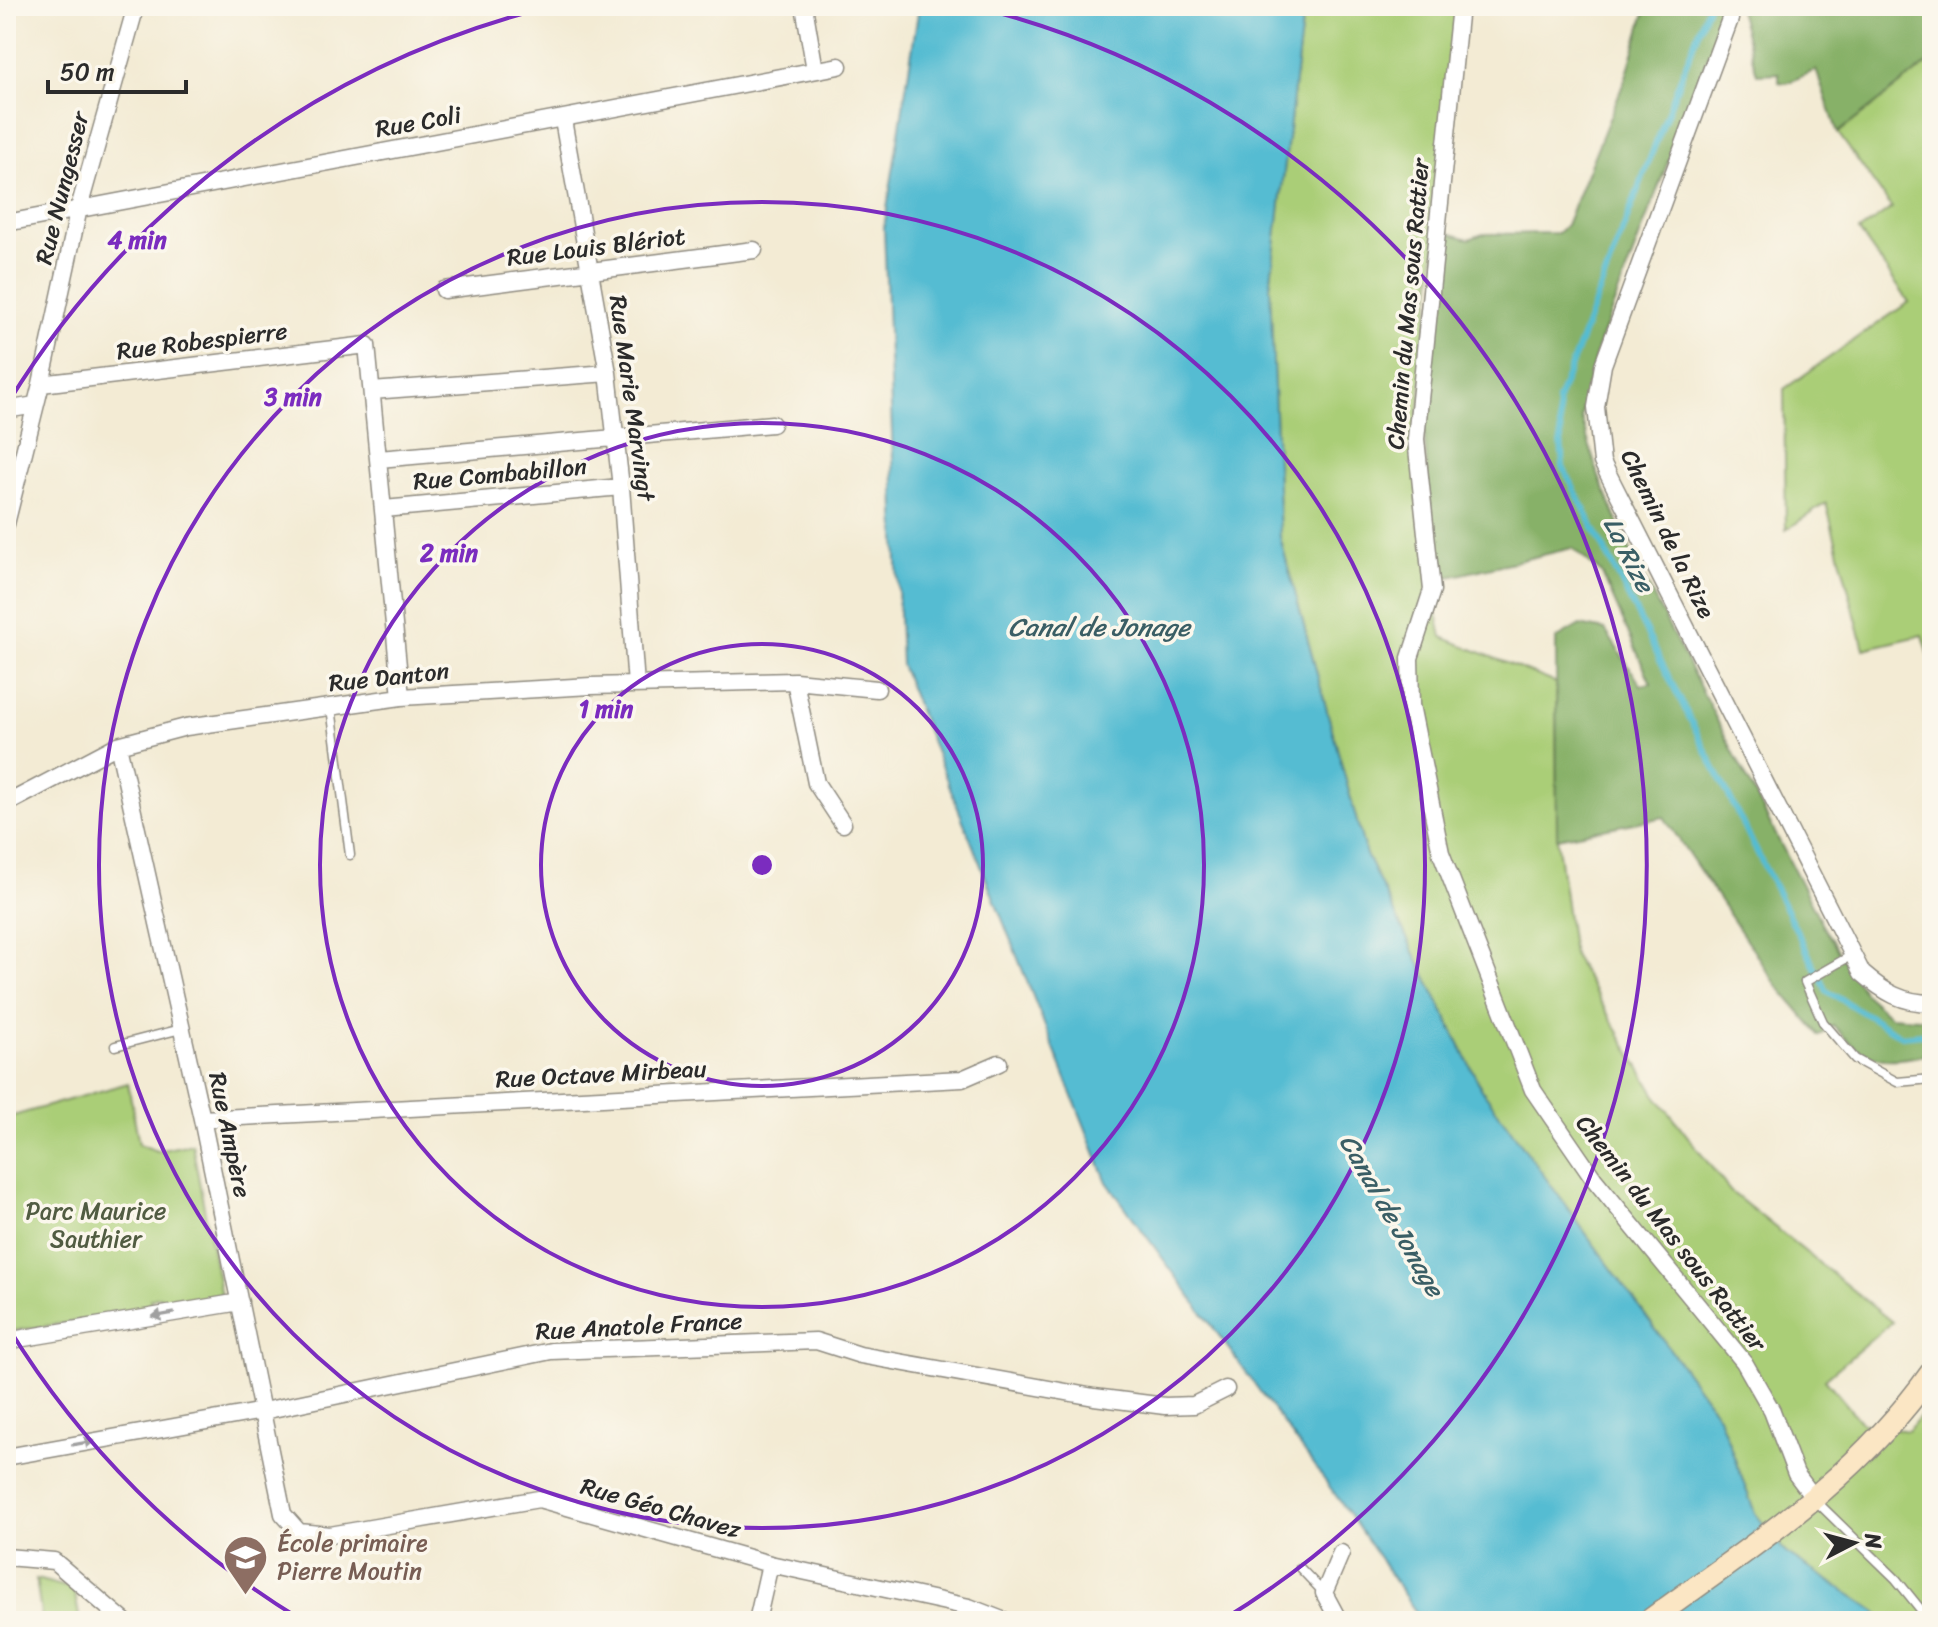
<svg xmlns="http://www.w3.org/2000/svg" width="1938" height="1627" viewBox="0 0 1938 1627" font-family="Sriracha,sans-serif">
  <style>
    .green { fill: #aace77; stroke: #6a7c51; stroke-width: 2 }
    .forest { fill: #87b168; stroke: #596e4a; stroke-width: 2 }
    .water { fill: #55bcd2; stroke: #40747e; stroke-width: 2 }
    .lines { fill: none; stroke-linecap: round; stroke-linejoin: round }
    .stream { stroke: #55bcd2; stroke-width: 6 }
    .lane-casing { stroke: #8f8b80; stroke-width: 11 }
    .street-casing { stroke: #8f8b80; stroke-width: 19 }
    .secondary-casing { stroke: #8f8b80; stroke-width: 25 }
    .lane { stroke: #fff; stroke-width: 8 }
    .street { stroke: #fff; stroke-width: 16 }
    .secondary { stroke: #fbe6c4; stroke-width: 22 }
    .tram { stroke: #2b2b2b; stroke-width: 2 }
    .oneway { fill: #a0a0a0 }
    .ring { fill: none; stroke: #7b2cbf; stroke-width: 4 }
    .labels { text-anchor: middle; stroke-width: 7; stroke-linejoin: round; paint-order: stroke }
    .street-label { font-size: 24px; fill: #2b2b2b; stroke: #fbf7ec }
    .park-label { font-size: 24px; fill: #515c42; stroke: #fbf7ec }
    .education-label { font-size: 24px; fill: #785e54; stroke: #fbf7ec; text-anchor: start }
    .water-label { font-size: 26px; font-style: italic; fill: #3a5e65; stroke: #fbf7ec }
    .centre { fill: #7b2cbf; stroke: #fbf7ec; stroke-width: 4 }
    .ring-label { font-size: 24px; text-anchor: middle; font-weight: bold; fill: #7b2cbf; stroke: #fbf7ec; stroke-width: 7; stroke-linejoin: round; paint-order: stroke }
  </style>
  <rect width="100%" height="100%" fill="#fbf7ec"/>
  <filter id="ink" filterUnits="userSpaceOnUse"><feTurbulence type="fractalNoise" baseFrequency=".0125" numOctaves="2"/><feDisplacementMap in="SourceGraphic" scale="16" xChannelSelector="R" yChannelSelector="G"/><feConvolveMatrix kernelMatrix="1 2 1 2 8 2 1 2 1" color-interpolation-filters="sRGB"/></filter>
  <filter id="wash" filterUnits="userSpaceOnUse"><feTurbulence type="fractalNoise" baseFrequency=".006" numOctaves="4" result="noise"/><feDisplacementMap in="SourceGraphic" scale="32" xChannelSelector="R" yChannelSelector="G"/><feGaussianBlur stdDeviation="1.8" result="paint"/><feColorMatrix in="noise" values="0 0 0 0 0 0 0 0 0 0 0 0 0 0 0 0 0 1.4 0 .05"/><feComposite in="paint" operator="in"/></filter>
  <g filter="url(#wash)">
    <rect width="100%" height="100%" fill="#f3ebd4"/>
    <!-- green -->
    <path class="green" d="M1304,6H1460L1416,439L1432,590L1442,637L1556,683L1557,838L1573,955L1655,1094L1730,1191L1892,1322L1825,1379L1862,1423L1908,1431L1932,1401V1621H1883L1876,1612L1786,1553L1755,1513L1719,1417L1482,1090L1366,855L1280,537L1270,287Z
      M1932,60V666L1923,635L1864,649L1826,503L1786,530L1784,389L1909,302L1859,231L1892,208L1838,133Z
      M128,1083L139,1144L157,1151L192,1144L221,1296L163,1308L160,1296L150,1299L153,1310L6,1332V1118Z
      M36,1579L74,1589L80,1621H42Z"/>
    <!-- forest -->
    <path class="forest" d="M1647,6H1727L1597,349L1581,417L1599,477L1633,557L1824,928L1865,994L1890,1016L1932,1019V1054C1881,1063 1869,1065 1833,1025L1820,1036L1776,984L1664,817L1557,838L1556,639L1580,625L1605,630L1641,685L1651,683L1602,574L1572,548L1450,577L1440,570L1431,525L1424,429L1444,232L1469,239L1483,234L1558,233L1566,225L1626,77Z
      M1742,6H1932V60L1838,133L1816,70L1787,83L1779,82V73L1757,74L1739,10Z"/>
    <!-- water -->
    <path class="water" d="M919,6H1304L1270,287L1280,537L1366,855L1482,1090L1719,1417L1755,1513L1786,1553L1877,1612L1883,1621H1422L1345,1508L1107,1182L901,665L884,228Z"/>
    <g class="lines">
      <!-- stream -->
      <path class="stream" d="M1708,6L1558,400L1563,467L1827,991L1902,1036L1932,1033"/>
    </g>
  </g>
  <g filter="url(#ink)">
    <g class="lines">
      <defs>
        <path id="lane" d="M331,707L350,855
          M1852,955L1805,982L1823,1022L1855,1059L1897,1082L1932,1079
          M115,1046L181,1029
          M1815,1500L1896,1579L1930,1621
          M1300,1568L1324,1593"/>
        <path id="street" d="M804,6L815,70
          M1460,6L1416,439L1432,590L1410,658L1411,705L1441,853L1533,1090L1594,1179L1744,1362L1772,1411L1796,1474L1815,1499
          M1730,19L1603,365L1596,407L1602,462L1862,973C1884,992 1902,1003 1932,1003
          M563,120L608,373L621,487L636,685
          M6,223L839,66
          M444,290L754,250
          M41,384L367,345L401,697
          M372,391L608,373
          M6,410L35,405
          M379,459L772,424
          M384,509L621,487
          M6,524L41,384L79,208L136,6
          M795,681L816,783L843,824
          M118,745L202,1119L283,1514L299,1532L330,1535L539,1499L770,1564L969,1607L1005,1621
          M6,804L118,745L186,727L401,697L591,686L795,681L877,689
          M202,1119L962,1079L999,1063
          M6,1341L240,1302
          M6,1457L263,1411L551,1351L816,1341L860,1355L1094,1397L1165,1406L1194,1405L1226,1389
          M6,1557L54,1561L124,1621
          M757,1621L770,1564
          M1339,1621L1324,1593L1341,1553"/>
        <path id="secondary" d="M1649,1621C1754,1544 1855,1481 1932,1372"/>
      </defs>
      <!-- lane casing -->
      <use href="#lane" class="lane-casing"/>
      <!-- street casing -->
      <use href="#street" class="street-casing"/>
      <!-- secondary casing -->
      <use href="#secondary" class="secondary-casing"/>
      <!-- lane -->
      <use href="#lane" class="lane"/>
      <!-- street -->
      <use href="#street" class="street"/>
      <!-- secondary -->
      <use href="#secondary" class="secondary"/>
      <!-- tram -->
      <path class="tram" d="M6,1613L14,1621"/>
    </g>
    <!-- one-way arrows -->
    <defs><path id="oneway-solid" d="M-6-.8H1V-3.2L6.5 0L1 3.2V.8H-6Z" transform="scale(2)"/></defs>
    <g class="oneway">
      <use href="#oneway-solid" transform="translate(163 1315) rotate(170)"/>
      <use href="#oneway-solid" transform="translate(83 1443) rotate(-10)"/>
    </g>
  </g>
  <!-- distance rings -->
  <g class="ring">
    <circle cx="762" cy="865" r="221"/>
    <circle cx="762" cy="865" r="442"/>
    <circle cx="762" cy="865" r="663"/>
    <path d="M300 1619A884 884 0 0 1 8 1327M8 403A884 884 0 0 1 548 7M976 7A884 884 0 0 1 1224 1619"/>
  </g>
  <!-- icons -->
  <defs>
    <symbol id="school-pin" viewBox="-11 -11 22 30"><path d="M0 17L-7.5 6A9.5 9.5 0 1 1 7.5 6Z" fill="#8d6e63" stroke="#fbf7ec"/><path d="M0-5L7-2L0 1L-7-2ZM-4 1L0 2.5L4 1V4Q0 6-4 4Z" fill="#fff"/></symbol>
  </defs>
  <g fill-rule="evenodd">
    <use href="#school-pin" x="220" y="1532" width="51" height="69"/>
  </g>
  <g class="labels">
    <!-- street labels -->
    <g class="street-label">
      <text transform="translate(418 122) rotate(-10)" y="8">Rue Coli</text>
      <text transform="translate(62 188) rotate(-76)" y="8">Rue Nungesser</text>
      <text transform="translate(596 247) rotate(-7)" y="8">Rue Louis Blériot</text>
      <text transform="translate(1408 304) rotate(-85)" y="8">Chemin du Mas sous Rattier</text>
      <text transform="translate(202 341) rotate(-7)" y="8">Rue Robespierre</text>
      <text transform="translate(632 398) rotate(82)" y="8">Rue Marie Marvingt</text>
      <text transform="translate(500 474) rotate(-5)" y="8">Rue Combabillon</text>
      <text transform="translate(1668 534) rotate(64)" y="8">Chemin de la Rize</text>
      <text transform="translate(389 677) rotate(-6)" y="8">Rue Danton</text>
      <text transform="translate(601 1074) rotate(-3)" y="8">Rue Octave Mirbeau</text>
      <text transform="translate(230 1135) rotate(78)" y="8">Rue Ampère</text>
      <text transform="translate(1671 1233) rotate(52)" y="8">Chemin du Mas sous Rattier</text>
      <text transform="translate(639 1326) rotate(-3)" y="8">Rue Anatole France</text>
      <text transform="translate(661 1508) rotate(16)" y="8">Rue Géo Chavez</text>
    </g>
    <!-- park labels -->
    <g class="park-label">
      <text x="96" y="1219">Parc Maurice<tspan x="96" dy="28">Sauthier</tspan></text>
    </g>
    <!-- education labels -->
    <g class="education-label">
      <text x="277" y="1551">École primaire<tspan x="277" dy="28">Pierre Moutin</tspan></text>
    </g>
    <!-- water labels -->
    <g class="water-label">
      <text transform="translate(1629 554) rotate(63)" y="9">La Rize</text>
      <text x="1099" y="636">Canal de Jonage</text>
      <text transform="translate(1392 1215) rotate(60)" y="9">Canal de Jonage</text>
    </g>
  </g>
  <circle cx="762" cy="865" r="12" class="centre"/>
  <g class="ring-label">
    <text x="137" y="248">4 min</text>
    <text x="293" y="405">3 min</text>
    <text x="449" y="561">2 min</text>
    <text x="606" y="717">1 min</text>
  </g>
  <!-- margin -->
  <rect width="1938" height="1627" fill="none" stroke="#fbf7ec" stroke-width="32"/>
  <!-- north arrow -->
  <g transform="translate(1854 1543) rotate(84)" stroke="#fbf7ec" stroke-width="6" paint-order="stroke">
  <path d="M0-6L14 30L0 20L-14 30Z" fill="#2b2b2b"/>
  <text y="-12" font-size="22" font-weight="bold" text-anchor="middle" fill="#2b2b2b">N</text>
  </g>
  <!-- scale -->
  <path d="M48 80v12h138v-12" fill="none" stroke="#2b2b2b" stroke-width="4"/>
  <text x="60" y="80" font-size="24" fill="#2b2b2b" stroke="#fbf7ec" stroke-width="6" paint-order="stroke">50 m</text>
</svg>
